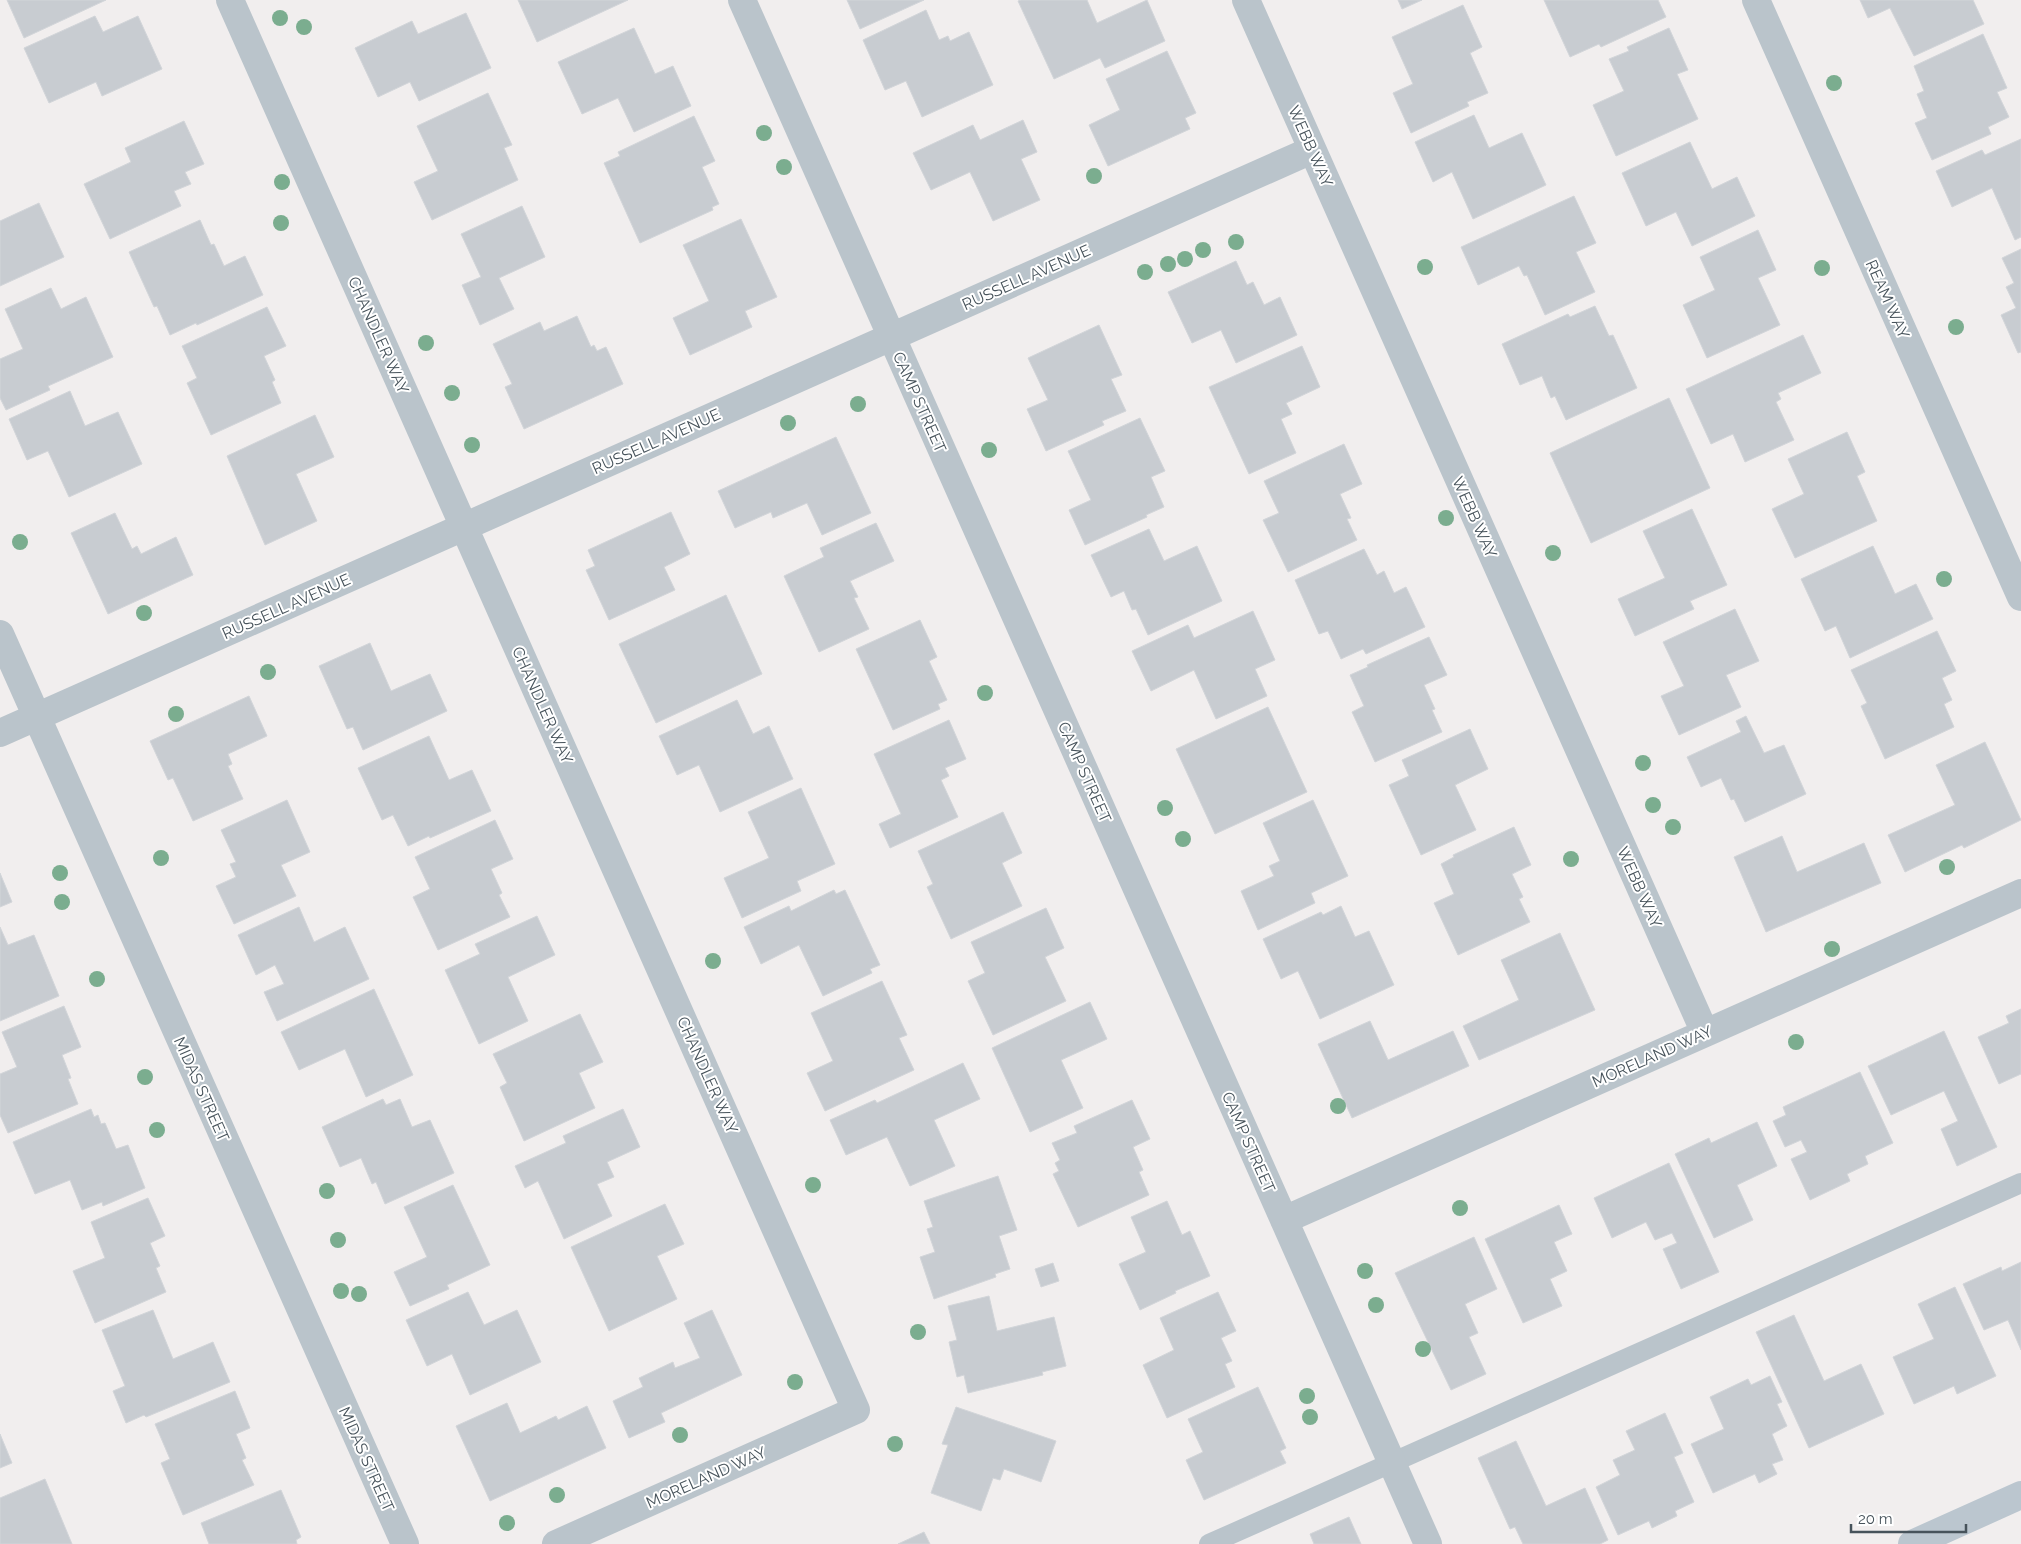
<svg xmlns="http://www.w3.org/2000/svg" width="2021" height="1544" viewBox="0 0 2021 1544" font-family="Raleway,sans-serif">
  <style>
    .building { fill: #c8ccd1; stroke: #d2d5d9 }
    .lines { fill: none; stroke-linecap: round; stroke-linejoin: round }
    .lane { stroke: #bac4cb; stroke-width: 20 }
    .street { stroke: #bac4cb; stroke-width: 28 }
    .secondary { stroke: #bbc6cf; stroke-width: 28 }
    .tree { fill: #7bad8f }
    .labels { text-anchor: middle; stroke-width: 4; stroke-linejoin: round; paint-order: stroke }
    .street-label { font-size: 16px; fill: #47535b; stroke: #fff }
  </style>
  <rect width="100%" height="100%" fill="#f1eeee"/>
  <!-- building -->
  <path class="building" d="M7,0H106L24,38Z
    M518,0H628L537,42Z
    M847,0H924L860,29Z
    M1021,0H1087L1097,23L1147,0L1165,41L1105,68L1100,58L1054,79L1018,1Z
    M1398,0H1422L1402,9Z
    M1544,0H1658L1666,17L1601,47L1599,44L1570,57Z
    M1860,0H1973L1984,24L1914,56L1890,8L1868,18Z
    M1463,5L1482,47L1470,53L1488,93L1467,102L1469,106L1411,133L1393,93L1413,84L1392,37Z
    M926,10L939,40L948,36L950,41L969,32L993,85L922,117L906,81L885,90L863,40Z
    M466,13L491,68L419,101L410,82L378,97L355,48L412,21L418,34Z
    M95,16L103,32L138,16L162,69L102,96L96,82L49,103L24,48Z
    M634,28L655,74L673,66L691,106L634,132L618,98L582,114L558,62Z
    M1669,28L1688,70L1677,74L1698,119L1616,156L1593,105L1624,91L1609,59L1629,51L1627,47Z
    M1983,34L2007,88L1997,92L2009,117L1988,127L1991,134L1932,160L1915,123L1927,118L1917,94L1924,91L1914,66Z
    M1167,51L1196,113L1185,118L1190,129L1108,166L1089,125L1120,110L1106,79Z
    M488,93L512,145L504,148L518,180L432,220L414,182L438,171L417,126Z
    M1474,115L1489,148L1522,133L1546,185L1473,219L1452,172L1433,182L1415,142Z
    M694,116L715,161L702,167L719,204L712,207L713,210L640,243L604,163L620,156L618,152Z
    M1023,120L1037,152L1021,159L1040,200L993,221L970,172L931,190L913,153L973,125L980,140Z
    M184,121L204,164L185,172L191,184L174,191L181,206L110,239L84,184L131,162L125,148Z
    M2021,139V237L2015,240L1992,188L1952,207L1936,171L1982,150L1985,155Z
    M1690,142L1712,189L1737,177L1755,216L1692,246L1676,212L1646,226L1622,173Z
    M1574,196L1596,243L1576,252L1595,292L1545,315L1527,275L1524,276L1519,266L1478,285L1461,247Z
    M39,203L64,257L0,286V221Z
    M522,206L545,257L499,278L514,309L480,325L462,285L481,277L461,234Z
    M741,219L777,297L745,311L752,327L690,355L673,318L709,301L683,245Z
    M200,220L211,245L214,244L224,266L245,256L263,295L197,325L196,323L170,335L157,306L154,307L129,252Z
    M1758,230L1776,270L1758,278L1780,325L1707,358L1683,305L1715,290L1700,257Z
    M2021,249V352L2018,353L2001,315L2016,308L2006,287L2014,283L2002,258Z
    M1236,261L1247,285L1253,282L1264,305L1280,297L1297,335L1236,363L1221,330L1192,343L1168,292Z
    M51,288L61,309L86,297L113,357L48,386L50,390L6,410L0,398V359L23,349L5,309Z
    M1595,306L1609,336L1613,335L1637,388L1566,420L1555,396L1551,398L1542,376L1520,385L1502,344L1568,314L1570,317Z
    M267,307L286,346L264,356L275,380L272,382L281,403L211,435L187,383L197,378L182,346Z
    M577,316L591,347L594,345L597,351L606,347L623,384L524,429L505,387L512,384L493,344L540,322L544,331Z
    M1099,325L1122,375L1111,379L1126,411L1102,421L1104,425L1046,451L1027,409L1048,400L1028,358Z
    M1803,335L1821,373L1778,393L1781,399L1776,402L1794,440L1745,462L1733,434L1711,444L1686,389Z
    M1302,346L1320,387L1286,403L1292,414L1281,419L1296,453L1249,474L1209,387Z
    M70,391L85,426L118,412L142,464L69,497L48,451L27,460L9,419Z
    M1669,398L1710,488L1591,543L1550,453Z
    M315,415L334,457L296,474L317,521L265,545L227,456Z
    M1140,418L1165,471L1151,477L1164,507L1146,515L1147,517L1085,545L1069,510L1091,500L1068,451Z
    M1847,432L1865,472L1857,476L1877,521L1795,558L1772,509L1804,494L1788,459Z
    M836,437L871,513L822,535L807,503L773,518L771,512L735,528L718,491Z
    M1344,444L1362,484L1340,494L1351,518L1347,519L1357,540L1288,572L1263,520L1279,513L1264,481Z
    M1692,509L1727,585L1690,601L1694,609L1635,636L1618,599L1665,578L1643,531Z
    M671,512L690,554L664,567L675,590L609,620L586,570L595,566L588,550Z
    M115,513L132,549L137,546L141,554L176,537L193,575L108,614L71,533Z
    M876,523L894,561L850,581L858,597L854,598L869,629L819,652L784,576L824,557L820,548Z
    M1149,529L1164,561L1197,546L1222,601L1148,635L1136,609L1132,610L1124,591L1111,597L1091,555Z
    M1873,546L1895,594L1916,584L1933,619L1850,658L1836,626L1825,631L1801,579Z
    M1364,549L1377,575L1384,571L1394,593L1406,587L1425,627L1366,654L1363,649L1341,659L1328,631L1319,634L1295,580Z
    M726,595L762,674L656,723L619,644Z
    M1735,609L1759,661L1726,675L1741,707L1679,735L1661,696L1684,686L1663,642Z
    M1253,611L1275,660L1255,669L1267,696L1216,719L1194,670L1151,691L1132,651L1188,625L1194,638Z
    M920,620L937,657L929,661L947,700L938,704L940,709L893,730L856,649Z
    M1937,631L1956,671L1942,678L1952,700L1944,704L1954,727L1885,759L1861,706L1867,703L1851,670Z
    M1429,637L1447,675L1424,685L1435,709L1432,710L1442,732L1375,762L1352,712L1364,706L1350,675L1368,667L1367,665Z
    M370,643L391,691L430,674L447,711L363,750L353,727L347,729L319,666Z
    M249,696L267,736L228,754L232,764L228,766L243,799L193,821L173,778L168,780L150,741Z
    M737,700L753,734L769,726L793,779L720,812L699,765L677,775L659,736Z
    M1268,707L1307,792L1215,834L1176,749Z
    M1746,716L1764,753L1784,745L1806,794L1745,822L1734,799L1731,800L1721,778L1701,787L1687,757L1741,732L1736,721Z
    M949,720L966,759L945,768L949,776L941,780L958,817L890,848L879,824L901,814L874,754Z
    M1470,729L1488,769L1455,785L1476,830L1421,855L1389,785L1409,776L1402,760Z
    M429,736L449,780L472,770L491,811L430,838L429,836L408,846L393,815L382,820L358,768Z
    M1985,742L2021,820L1964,848L1962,845L1905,872L1888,835L1955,805L1936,765Z
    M801,788L835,864L797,881L801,891L742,918L724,878L769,858L748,812Z
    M287,800L310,852L281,865L296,896L234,924L216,886L236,877L230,864L236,862L221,830Z
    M1313,800L1348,876L1311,893L1315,903L1258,930L1241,891L1274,876L1269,866L1280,861L1263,823Z
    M1003,812L1022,853L1002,863L1022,906L951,939L927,887L933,884L918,851Z
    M495,820L513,859L491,869L502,893L499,895L510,917L438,950L413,897L430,889L415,857Z
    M1514,827L1531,865L1512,874L1523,897L1519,899L1530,922L1458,955L1434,903L1454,894L1441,864L1454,857L1453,855Z
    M1782,836L1797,872L1864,843L1881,883L1766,932L1734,857Z
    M0,873L12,902L0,907Z
    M834,890L836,894L845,890L880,965L870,969L872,973L823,996L799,945L761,964L744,927L789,906L791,911Z
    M1341,906L1355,937L1369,931L1394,985L1320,1019L1298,971L1281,979L1263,939L1321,912L1323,915Z
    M299,907L314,942L345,927L369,979L277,1021L264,992L284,984L275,965L256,975L238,935Z
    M1046,908L1064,948L1045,957L1066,1001L993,1035L968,981L985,973L971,942Z
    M537,916L555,955L508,977L528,1021L479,1044L445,970L480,954L475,944Z
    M0,927L8,945L34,935L59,996L0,1021Z
    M1560,933L1595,1010L1479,1060L1463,1026L1519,1000L1501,960Z
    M882,981L907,1035L899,1038L914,1070L825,1111L807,1073L833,1061L811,1013Z
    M374,989L413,1075L366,1097L345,1049L299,1070L281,1032Z
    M1090,1002L1107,1039L1061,1060L1083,1108L1030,1132L992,1048Z
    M64,1006L81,1047L62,1055L71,1078L68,1079L78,1104L8,1133L0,1115V1074L17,1067L2,1032Z
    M2021,1009V1074L1999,1084L1978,1037L2009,1023L2006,1016Z
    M580,1014L603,1062L579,1073L595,1108L524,1141L500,1087L507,1083L493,1054Z
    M1370,1021L1388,1060L1453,1031L1469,1066L1352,1118L1318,1044Z
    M1944,1031L1997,1147L1957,1166L1941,1129L1958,1121L1944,1091L1891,1115L1868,1066Z
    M963,1063L980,1099L934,1120L955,1166L910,1186L887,1137L846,1155L830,1120L875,1100L877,1103Z
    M1860,1072L1893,1143L1865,1156L1868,1164L1847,1174L1850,1181L1810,1200L1791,1159L1807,1152L1801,1140L1785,1147L1773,1121L1786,1115L1783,1107Z
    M383,1099L386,1105L400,1099L412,1127L430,1120L454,1173L385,1204L376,1182L372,1184L361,1158L340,1167L322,1127Z
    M1132,1100L1150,1139L1133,1147L1143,1170L1139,1172L1149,1195L1078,1227L1053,1174L1059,1171L1055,1163L1060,1160L1052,1143L1077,1133L1074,1126Z
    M91,1109L94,1117L98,1115L101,1124L105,1123L116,1149L128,1145L145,1188L103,1206L102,1202L82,1210L70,1180L35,1194L13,1142Z
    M623,1109L640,1147L607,1162L614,1177L597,1184L612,1216L564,1239L538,1181L525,1188L515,1166L566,1143L563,1136Z
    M1757,1122L1777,1166L1737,1185L1753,1220L1714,1238L1675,1154L1709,1138L1711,1143Z
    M1669,1163L1719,1272L1681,1289L1663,1249L1677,1243L1672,1233L1655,1240L1646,1222L1612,1238L1594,1198Z
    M998,1176L1017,1230L999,1236L1010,1269L995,1274L996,1277L934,1299L920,1257L935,1252L927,1229L933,1227L924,1201Z
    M453,1185L490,1265L447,1285L449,1289L410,1306L394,1272L427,1257L404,1207Z
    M148,1198L165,1236L150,1243L160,1266L156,1268L166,1292L95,1323L73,1271L105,1258L91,1222Z
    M1167,1201L1182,1235L1190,1231L1210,1276L1175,1291L1176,1293L1140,1310L1119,1264L1146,1252L1131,1217Z
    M665,1204L684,1244L657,1256L677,1299L609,1331L571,1247Z
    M1559,1205L1572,1234L1554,1242L1567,1271L1550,1279L1562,1306L1523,1323L1485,1239Z
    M1474,1237L1497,1289L1465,1304L1478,1333L1469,1337L1486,1374L1451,1390L1395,1273Z
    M2021,1262V1350L2008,1320L1984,1330L1963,1284L2001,1267L2002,1271Z
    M1053,1263L1059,1281L1041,1287L1035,1269Z
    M1955,1287L1996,1376L1957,1394L1954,1386L1914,1404L1893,1357L1934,1339L1918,1304Z
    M468,1292L484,1325L517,1310L541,1362L470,1395L452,1354L427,1366L406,1320Z
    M1218,1292L1236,1331L1221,1338L1232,1361L1225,1364L1235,1387L1167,1418L1143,1365L1174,1350L1160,1318Z
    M989,1296L997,1331L1054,1317L1066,1366L1042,1372L1043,1375L968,1393L964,1375L957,1377L949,1342L957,1340L948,1306Z
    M153,1310L173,1359L213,1342L230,1382L146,1417L144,1415L126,1423L113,1391L125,1386L102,1330Z
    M712,1310L742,1375L661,1413L665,1422L629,1438L613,1401L643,1387L639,1378L673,1362L675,1368L700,1358L684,1323Z
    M1794,1315L1824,1381L1861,1364L1884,1414L1809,1448L1756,1332Z
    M1770,1376L1782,1402L1777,1404L1787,1426L1772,1434L1783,1460L1772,1464L1777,1474L1759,1483L1755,1474L1713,1493L1691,1444L1724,1429L1710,1397L1748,1379L1751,1385Z
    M1258,1387L1286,1448L1280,1451L1286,1463L1204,1500L1186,1460L1203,1452L1188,1419Z
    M235,1391L250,1428L236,1434L246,1458L242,1460L254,1485L183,1515L161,1463L170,1459L155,1424Z
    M507,1403L520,1433L556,1416L558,1420L587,1406L606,1448L490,1501L456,1426Z
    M956,1407L1056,1441L1041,1482L1004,1469L1000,1480L993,1478L981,1511L931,1493L948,1445L942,1444Z
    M1665,1413L1683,1453L1674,1457L1694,1502L1675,1511L1677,1516L1652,1528L1649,1521L1618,1535L1596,1487L1620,1475L1613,1460L1635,1450L1626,1431Z
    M0,1434L12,1463L0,1468Z
    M1516,1441L1546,1506L1585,1488L1608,1540L1600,1544H1523L1515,1527L1510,1529L1478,1458Z
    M45,1479L72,1544H0V1498Z
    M281,1490L301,1537L296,1540L297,1544H209L201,1523Z
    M1349,1517L1361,1544H1314L1310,1534Z
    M924,1532L930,1544H898Z"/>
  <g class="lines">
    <!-- lane -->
    <path class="lane" d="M1209,1544L2021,1183"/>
    <!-- street -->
    <path class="street" d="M230,0L856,1410L556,1544
      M742,0L1428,1544
      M1246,0L1705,1033
      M1756,0L2021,597
      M0,634L405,1544
      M0,733L1312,150
      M1284,1220L2021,893"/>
    <!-- secondary -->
    <path class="secondary" d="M1912,1544L2021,1495"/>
  </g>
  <!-- trees -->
  <g class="tree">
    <circle cx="280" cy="18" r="8"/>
    <circle cx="304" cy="27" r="8"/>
    <circle cx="1834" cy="83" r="8"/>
    <circle cx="764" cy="133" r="8"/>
    <circle cx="784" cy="167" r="8"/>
    <circle cx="1094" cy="176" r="8"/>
    <circle cx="282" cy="182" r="8"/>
    <circle cx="281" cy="223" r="8"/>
    <circle cx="1236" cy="242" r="8"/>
    <circle cx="1203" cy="250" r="8"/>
    <circle cx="1185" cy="259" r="8"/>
    <circle cx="1168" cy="264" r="8"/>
    <circle cx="1425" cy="267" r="8"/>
    <circle cx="1822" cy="268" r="8"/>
    <circle cx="1145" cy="272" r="8"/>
    <circle cx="1956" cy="327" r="8"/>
    <circle cx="426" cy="343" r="8"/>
    <circle cx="452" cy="393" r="8"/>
    <circle cx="858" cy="404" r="8"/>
    <circle cx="788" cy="423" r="8"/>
    <circle cx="472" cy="445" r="8"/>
    <circle cx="989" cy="450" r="8"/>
    <circle cx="1446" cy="518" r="8"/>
    <circle cx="20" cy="542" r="8"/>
    <circle cx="1553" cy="553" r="8"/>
    <circle cx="1944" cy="579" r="8"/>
    <circle cx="144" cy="613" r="8"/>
    <circle cx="268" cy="672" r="8"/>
    <circle cx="985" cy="693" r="8"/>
    <circle cx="176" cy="714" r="8"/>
    <circle cx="1643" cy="763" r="8"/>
    <circle cx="1653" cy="805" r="8"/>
    <circle cx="1165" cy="808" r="8"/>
    <circle cx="1673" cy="827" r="8"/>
    <circle cx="1183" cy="839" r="8"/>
    <circle cx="161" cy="858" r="8"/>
    <circle cx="1571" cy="859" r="8"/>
    <circle cx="1947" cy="867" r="8"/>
    <circle cx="60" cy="873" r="8"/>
    <circle cx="62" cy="902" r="8"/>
    <circle cx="1832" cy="949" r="8"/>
    <circle cx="713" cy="961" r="8"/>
    <circle cx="97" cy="979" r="8"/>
    <circle cx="1796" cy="1042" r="8"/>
    <circle cx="145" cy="1077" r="8"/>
    <circle cx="1338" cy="1106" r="8"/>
    <circle cx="157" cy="1130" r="8"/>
    <circle cx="813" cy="1185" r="8"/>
    <circle cx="327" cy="1191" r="8"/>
    <circle cx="1460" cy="1208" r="8"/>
    <circle cx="338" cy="1240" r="8"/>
    <circle cx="1365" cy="1271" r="8"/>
    <circle cx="341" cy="1291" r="8"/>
    <circle cx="359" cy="1294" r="8"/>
    <circle cx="1376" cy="1305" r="8"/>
    <circle cx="918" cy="1332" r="8"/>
    <circle cx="1423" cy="1349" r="8"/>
    <circle cx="795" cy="1382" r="8"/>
    <circle cx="1307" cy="1396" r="8"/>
    <circle cx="1310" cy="1417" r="8"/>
    <circle cx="680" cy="1435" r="8"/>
    <circle cx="895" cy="1444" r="8"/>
    <circle cx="557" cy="1495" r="8"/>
    <circle cx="507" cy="1523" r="8"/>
  </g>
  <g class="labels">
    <!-- street labels -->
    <g class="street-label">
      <text transform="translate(1311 146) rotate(66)" y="6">WEBB WAY</text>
      <text transform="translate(1026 277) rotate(-24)" y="6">RUSSELL AVENUE</text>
      <text transform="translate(1888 299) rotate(66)" y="6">REAM WAY</text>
      <text transform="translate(379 335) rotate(66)" y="6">CHANDLER WAY</text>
      <text transform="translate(920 402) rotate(66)" y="6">CAMP STREET</text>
      <text transform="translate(656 441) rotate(-24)" y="6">RUSSELL AVENUE</text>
      <text transform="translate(1475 517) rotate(66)" y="6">WEBB WAY</text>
      <text transform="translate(286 606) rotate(-24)" y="6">RUSSELL AVENUE</text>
      <text transform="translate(543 705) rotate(66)" y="6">CHANDLER WAY</text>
      <text transform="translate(1085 772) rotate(66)" y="6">CAMP STREET</text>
      <text transform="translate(1640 887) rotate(66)" y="6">WEBB WAY</text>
      <text transform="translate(1652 1056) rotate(-24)" y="6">MORELAND WAY</text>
      <text transform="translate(708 1075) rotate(66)" y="6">CHANDLER WAY</text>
      <text transform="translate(202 1089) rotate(66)" y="6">MIDAS STREET</text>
      <text transform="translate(1249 1142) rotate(66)" y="6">CAMP STREET</text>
      <text transform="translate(367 1459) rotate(66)" y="6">MIDAS STREET</text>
      <text transform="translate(706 1477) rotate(-24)" y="6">MORELAND WAY</text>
    </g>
  </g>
  <!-- scale -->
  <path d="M1851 1524v8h115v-8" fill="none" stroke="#47535b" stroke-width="2.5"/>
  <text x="1858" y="1524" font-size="15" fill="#47535b" stroke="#ffffff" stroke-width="4" paint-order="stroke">20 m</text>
</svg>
